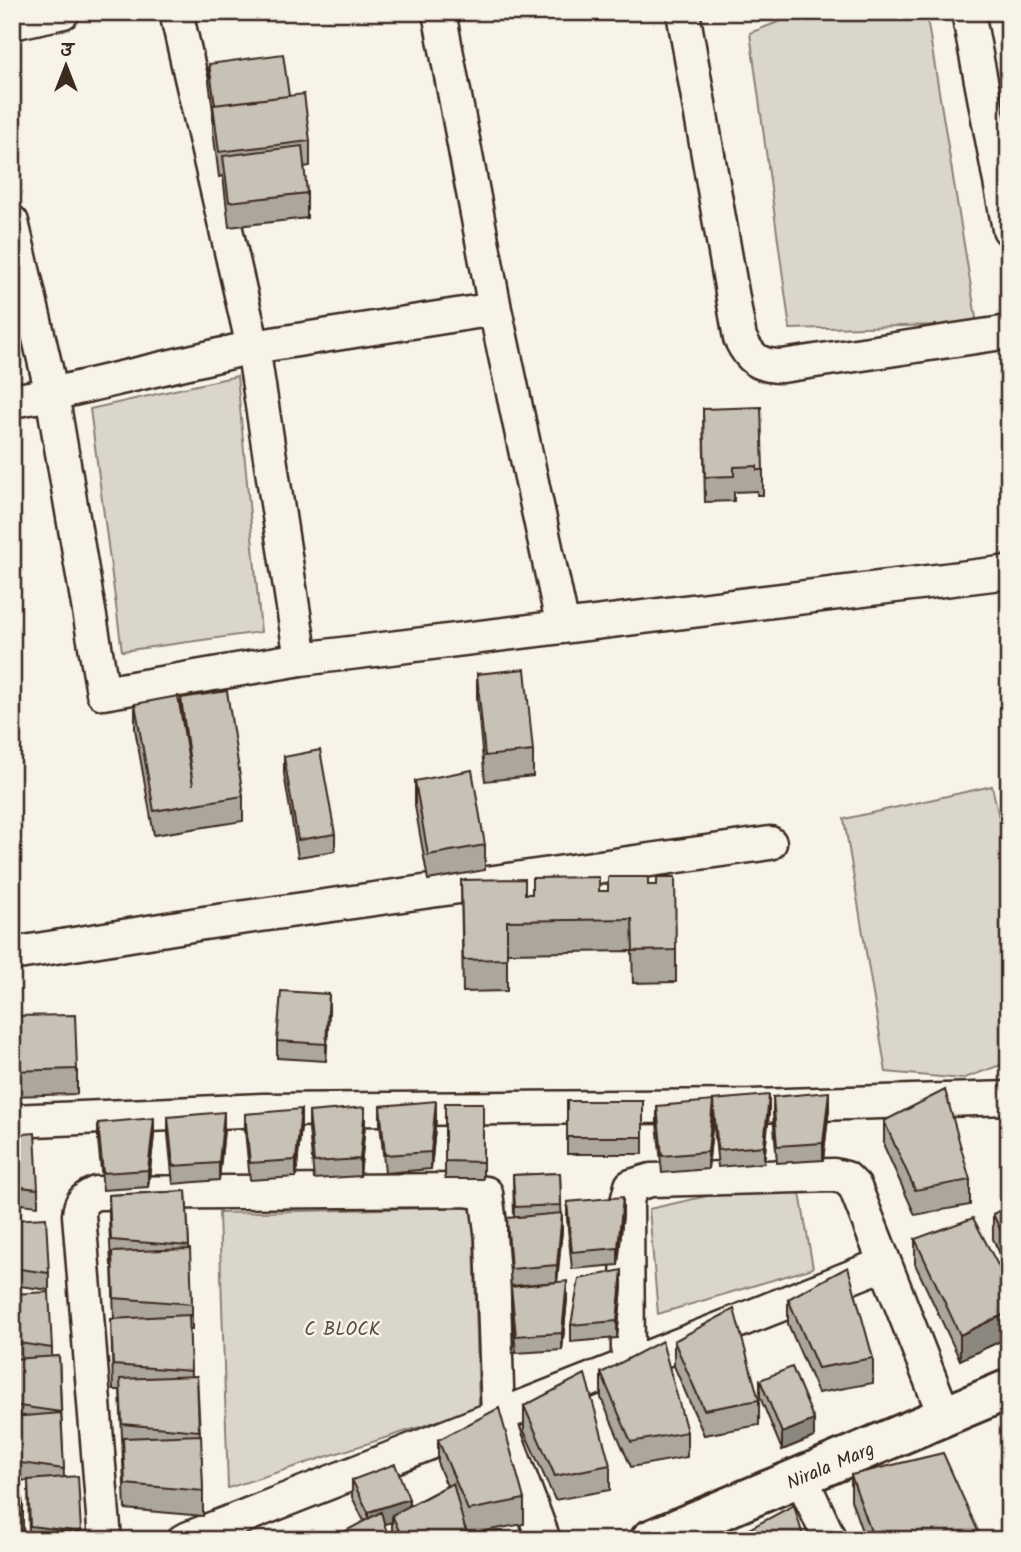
<svg xmlns="http://www.w3.org/2000/svg" width="1021" height="1552" viewBox="0 0 1021 1552" font-family="Kalam,'Playpen Sans Deva',sans-serif">
  <style>
    .green { fill: #dbd6cb; stroke: #8b8074; stroke-width: 2 }
    .lines { fill: none; stroke-linecap: round; stroke-linejoin: round }
    .street-casing { stroke: #3b2a1e; stroke-width: 37 }
    .secondary-casing { stroke: #3b2a1e; stroke-width: 44 }
    .street { stroke: #f7f3e8; stroke-width: 32 }
    .secondary { stroke: #f7f3e8; stroke-width: 38 }
    .wall { fill: #aca69d; stroke: #3b2a1e; stroke-width: 2 }
    .shaded-wall { fill: #8c877f; stroke: #3b2a1e; stroke-width: 2 }
    .building { fill: #c8c1b6; stroke: #3b2a1e; stroke-width: 2 }
    .labels { text-anchor: middle; stroke-width: 5; stroke-linejoin: round; paint-order: stroke }
    .park-label { font-size: 19px; fill: #5b4c41; stroke: #f7f3e8 }
    .street-label { font-size: 19px; fill: #3b2a1e; stroke: #f7f3e8 }
  </style>
  <rect width="100%" height="100%" fill="#f7f3e8"/>
  <filter id="ink" filterUnits="userSpaceOnUse"><feTurbulence type="fractalNoise" baseFrequency=".0143" numOctaves="2"/><feDisplacementMap in="SourceGraphic" scale="14" xChannelSelector="R" yChannelSelector="G"/><feConvolveMatrix kernelMatrix="1 2 1 2 8 2 1 2 1" color-interpolation-filters="sRGB"/></filter>
  <g filter="url(#ink)">
    <!-- green -->
    <path class="green" d="M804,12H926L977,324L790,329L750,33Z
      M237,376L261,632L122,651L90,409Z
      M992,786L1009,863V1062L962,1079L886,1072L844,819Z
      M797,1176L813,1268L658,1314L649,1209Z
      M473,1207L479,1408L228,1488L219,1213Z"/>
    <g class="lines">
      <defs>
        <path id="street" d="M176,12L253,347L301,659
          M439,12L495,309L563,627
          M683,12L740,338C750,359 759,366 782,366L1009,332
          M968,12L1009,229
          M12,23L63,12
          M12,222L52,394L103,693L301,659L1009,572
          M12,401L52,394L253,347L495,309
          M12,954L204,923L770,843
          M12,1121L263,1110L751,1106L1009,1098
          M628,1365L627,1202L631,1186L651,1180L834,1175L846,1178L855,1187L945,1417
          M801,1477L830,1540
          M105,1540L79,1215C80,1202 84,1198 96,1193L464,1190L486,1193L492,1239L498,1417L544,1540
          M184,1540L884,1264"/>
        <path id="secondary" d="M650,1540L1009,1389"/>
      </defs>
      <!-- street casing -->
      <use href="#street" class="street-casing"/>
      <!-- secondary casing -->
      <use href="#secondary" class="secondary-casing"/>
      <!-- street -->
      <use href="#street" class="street"/>
      <!-- secondary -->
      <use href="#secondary" class="secondary"/>
    </g>
    <!-- wall -->
    <path class="wall" d="M209,64L289,96L310,141V166L304,167L307,193V218L229,227L223,176L219,177L213,130V111L209,81Z
      M703,409L763,470V495H757V491L734,492V501L705,502Z
      M477,674L533,751V776L485,781L477,699Z
      M181,698L243,796V821L154,835L135,729V704L181,718Z
      M284,757L335,834V851L298,857L284,774Z
      M415,781L485,845V870L428,880L415,806Z
      M461,880L525,894L608,891L648,885L676,950V982L633,983L632,951L507,953V991L463,992Z
      M329,1011L326,1061L277,1058V1041Z
      M12,1016L77,1069V1094L12,1096Z
      M773,1097L829,1109L823,1160L777,1163L773,1114Z
      M713,1100L769,1112L764,1163L718,1167L713,1117Z
      M567,1101H643V1154H567Z
      M445,1103H483V1179H445Z
      M380,1106L436,1118L431,1169L385,1173L380,1123Z
      M657,1106L713,1118L708,1169L662,1173L657,1123Z
      M309,1112L365,1124L360,1176L314,1179L309,1129Z
      M245,1114L301,1126L296,1177L250,1180L245,1131Z
      M168,1117L224,1129L219,1180L173,1184L168,1134Z
      M884,1121L970,1180V1205L915,1215L884,1146Z
      M98,1123L154,1135L148,1187L103,1190L98,1140Z
      M12,1135L38,1189V1206L12,1203Z
      M560,1173L562,1230L557,1282L511,1286L507,1236V1218H514L513,1175Z
      M186,1191L192,1304V1329H189L191,1376H197L203,1491V1516L125,1509L120,1390H113L111,1319H114L112,1265H111L109,1219V1195Z
      M567,1202L623,1214L618,1265L572,1269L567,1219Z
      M1009,1206V1273L993,1239V1214Z
      M12,1220L49,1273V1290L12,1285Z
      M915,1239L1009,1286V1337L960,1360L915,1264Z
      M511,1287L567,1299L562,1350L516,1353L511,1304Z
      M622,1287L617,1338L571,1342V1325Z
      M12,1294L52,1348V1357L59,1356L64,1477L81,1532V1540H29L28,1481L19,1480L23,1506V1540H12Z
      M788,1299L873,1358V1383L818,1393L788,1324Z
      M674,1341L759,1400V1425L704,1435L674,1366Z
      M601,1373L687,1432V1457L631,1467L601,1398Z
      M760,1380L814,1437L782,1450L760,1397Z
      M524,1406L610,1465V1490L555,1500L524,1431Z
      M1009,1434V1482L1001,1463V1438Z
      M438,1440L524,1499V1524L468,1534L464,1525L468,1540H392V1522L384,1524L364,1521L352,1497V1480L409,1506L447,1486L438,1465Z
      M851,1475L982,1540H865L851,1500Z"/>
    <!-- shaded-wall -->
    <path class="shaded-wall" d="M329,994V1011L326,1061V1044Z
      M829,1092V1109L823,1160V1143Z
      M769,1095V1112L764,1163V1146Z
      M436,1101V1118L431,1169V1152Z
      M713,1101V1118L708,1169V1152Z
      M365,1107V1124L360,1176V1159Z
      M301,1109V1126L296,1177V1160Z
      M224,1112V1129L219,1180V1163Z
      M154,1118V1135L148,1187V1170Z
      M623,1197V1214L618,1265V1248Z
      M562,1213V1230L557,1282V1265Z
      M622,1270V1287L617,1338V1321Z
      M567,1281V1299L562,1350V1333Z
      M1009,1312V1337L960,1360V1335Z
      M814,1420V1437L782,1450V1433Z
      M409,1499V1517L392,1515V1522L368,1529V1512Z"/>
    <!-- building -->
    <path class="building" d="M283,54L289,96L215,105L209,64Z
      M304,94L310,141L219,152L213,105Z
      M302,146L307,193L229,202L223,156Z
      M761,407L763,470H757V466L734,467V476L705,477L703,409Z
      M525,669L533,751L485,756L477,674Z
      M227,691L243,796L154,811L135,704L178,696L193,785L181,698Z
      M320,750L335,834L298,840L284,757Z
      M472,770L485,845L428,855L415,781Z
      M599,877V891H608V877H648V885H657V877H675L676,950L633,951L632,919L507,921V959L463,960L461,880L525,879V894H532V878Z
      M281,991L329,994L326,1044L277,1041Z
      M75,1015L77,1069L12,1071V1016Z
      M945,1090L970,1180L915,1190L884,1121Z
      M829,1092L823,1143L777,1146L773,1097Z
      M769,1095L764,1146L718,1150L713,1100Z
      M436,1101L431,1152L385,1155L380,1106Z
      M567,1101H643V1137H567Z
      M713,1101L708,1152L662,1156L657,1106Z
      M445,1103H483V1162L445,1161Z
      M365,1107L360,1159L314,1162L309,1112Z
      M301,1109L296,1160L250,1163L245,1114Z
      M224,1112L219,1163L173,1166L168,1117Z
      M154,1118L148,1170L103,1173L98,1123Z
      M35,1133L38,1189L12,1186V1135Z
      M560,1173L561,1205L515,1207L513,1175Z
      M186,1191L189,1246L111,1240L109,1195Z
      M623,1197L618,1248L572,1252L567,1202Z
      M1009,1206V1249L993,1214Z
      M562,1213L557,1265L511,1269L507,1218Z
      M46,1218L49,1273L12,1268V1220Z
      M973,1218L1009,1286V1312L960,1335L915,1239Z
      M190,1249L192,1304L114,1298L112,1252Z
      M848,1267L873,1358L818,1368L788,1299Z
      M622,1270L617,1321L571,1325L579,1279Z
      M567,1281L562,1333L516,1336L511,1287Z
      M49,1292L52,1348L12,1342V1294Z
      M734,1309L759,1400L704,1410L674,1341Z
      M189,1315L191,1371L113,1365L111,1319Z
      M662,1341L687,1432L631,1442L601,1373Z
      M59,1356L61,1412L12,1405V1359Z
      M792,1367L814,1420L782,1433L760,1380Z
      M585,1374L610,1465L555,1476L524,1406Z
      M197,1376L199,1431L122,1424L120,1379Z
      M499,1408L524,1499L468,1510L438,1440Z
      M61,1413L64,1469L13,1462L12,1417Z
      M1009,1434V1457L1001,1438Z
      M201,1435L203,1491L125,1484L123,1438Z
      M943,1453L982,1540H874L851,1475Z
      M395,1464L409,1499L368,1512L352,1480Z
      M12,1469H17L23,1506L12,1504Z
      M78,1476L81,1532L30,1526L28,1480Z
      M453,1483L468,1540H403L392,1515Z
      M794,1505L804,1540H735L734,1537Z
      M381,1512L389,1540H329Z"/>
  </g>
  <g class="labels">
    <!-- park labels -->
    <g class="park-label">
      <text x="342" y="1335">C BLOCK</text>
    </g>
    <!-- street labels -->
    <g class="street-label">
      <text transform="translate(830 1465) rotate(-23)" y="7">Nirala Marg</text>
    </g>
  </g>
  <!-- margin -->
  <rect width="1021" height="1552" fill="none" stroke="#f7f3e8" stroke-width="42"/>
  <rect x="21" y="21" width="979" height="1510" fill="none" stroke="#3b2a1e" stroke-width="2.5" filter="url(#ink)"/>
  <!-- north arrow -->
  <g transform="translate(66 66)" stroke="#f7f3e8" stroke-width="5" paint-order="stroke">
  <path d="M0-5L12 26L0 18L-12 26Z" fill="#3b2a1e"/>
  <text y="-10" font-size="19" font-weight="bold" text-anchor="middle" fill="#3b2a1e">उ</text>
  </g>
</svg>
